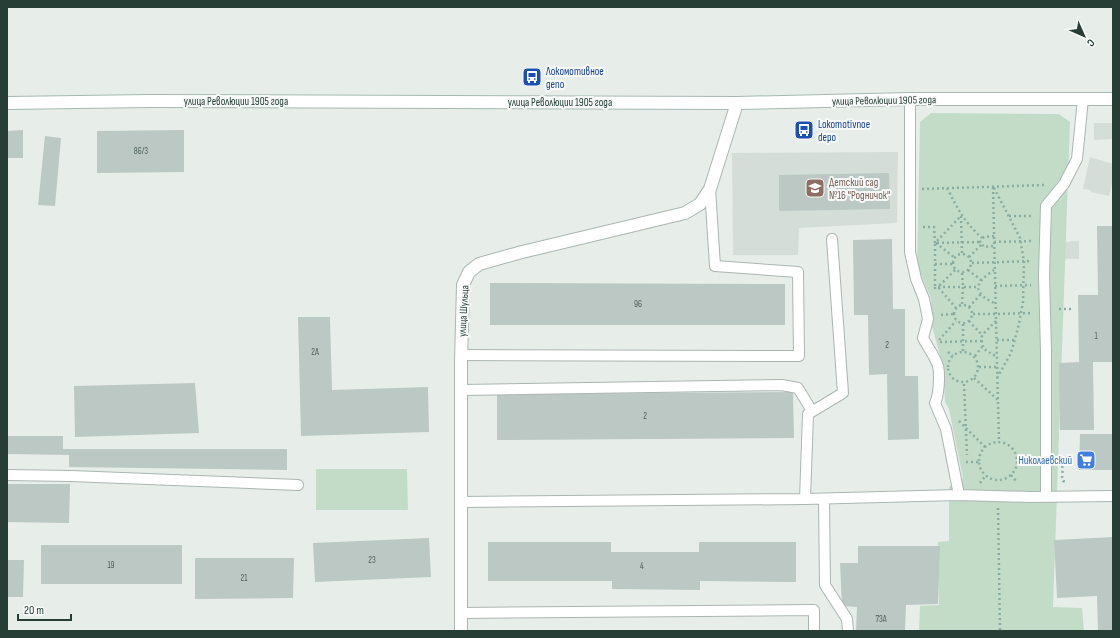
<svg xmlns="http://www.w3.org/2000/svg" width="1120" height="638" viewBox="0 0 1120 638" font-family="'Sofia Sans Condensed',sans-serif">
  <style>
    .built { fill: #d5ddd9 }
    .green { fill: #c2dcc8 }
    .building { fill: #bcc8c3 }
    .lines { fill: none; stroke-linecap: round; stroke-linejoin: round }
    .service-casing { stroke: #aab6b1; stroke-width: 12 }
    .tertiary-casing { stroke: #aab6b1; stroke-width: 14 }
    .secondary-casing { stroke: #a6b8b1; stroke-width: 14 }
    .path { stroke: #8bada1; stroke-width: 2.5; stroke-dasharray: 2 3; stroke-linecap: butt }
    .service { stroke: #fff; stroke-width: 10 }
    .tertiary { stroke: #fff; stroke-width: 12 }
    .secondary { stroke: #fff; stroke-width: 12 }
    .labels { text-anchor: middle; stroke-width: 4; stroke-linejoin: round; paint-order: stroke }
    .number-label { font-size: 9px; fill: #4c605a }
    .transit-label { font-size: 11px; fill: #164399; stroke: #f7faf9; text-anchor: start }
    .street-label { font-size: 11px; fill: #273e37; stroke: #f7faf9 }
    .education-label { font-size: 11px; fill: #785e54; stroke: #f7faf9; text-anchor: start }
    .shop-label { font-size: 11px; fill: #366cbe; stroke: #f7faf9; text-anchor: end }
  </style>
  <rect width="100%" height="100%" fill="#e7eeea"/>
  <!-- built -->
  <path class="built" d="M1094,123H1113V139L1094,140Z
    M898,152L897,223L799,228L798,255H733L732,153Z
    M1090,157L1113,164V180L1109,196L1091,192L1090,190L1083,189Z
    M1071,241H1079V259H1062L1061,242H1070Z"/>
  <!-- green -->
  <path class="green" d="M931,113L1059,114L1070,122L1053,607L1082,608L1084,631H919L920,606L939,605L938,542L949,541V487L963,478L949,409L945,402L943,367L932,326L931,298L917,265L920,122Z
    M316,469H407L408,510H316Z"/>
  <!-- building -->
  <path class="building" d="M23,130V158H7V131Z
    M184,130V172L97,173V131Z
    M45,136L61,138L55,206L38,205Z
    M889,173L890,209L779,211V175Z
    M1097,226H1113V362H1093L1094,430H1060L1059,363L1079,362L1078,295H1098Z
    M892,239L893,309H905V376H918L919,439L888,440L887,374L869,375L868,315H854L853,240Z
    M490,283L785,284V325H490Z
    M298,317H330L332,390L428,387L429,432L301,436Z
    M195,383L199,433L75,437L74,386Z
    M793,392L794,438L497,440V394Z
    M1080,434H1113V470H1079Z
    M7,436H63V449H287V470L69,467V455L7,454Z
    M7,484H70L69,523L7,522Z
    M1113,537V631H1098L1097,596L1057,598L1054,540Z
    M429,538L431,577L315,582L313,543Z
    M488,542H611V552H699V542H796V582L700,581V590L612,589V581H488Z
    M41,545H182V584H41Z
    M858,546H940L938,604L906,605L905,631H856L857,607L842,606L840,563H858Z
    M195,558H294L293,598L195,599Z
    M7,560H24L23,597H7Z"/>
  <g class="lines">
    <defs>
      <path id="service" d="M910,99V252L916,279L924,299L928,319L923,338C927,346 936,358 938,366C940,375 939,395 935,403L946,429L959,495
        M461,355L799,356L798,272L715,266L710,189
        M461,390L782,385L798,388L812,411
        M7,475L71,476L298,485
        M1046,497V352L1044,275L1046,206L1064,184L1077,159L1083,99
        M805,499L808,414L843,393L832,239
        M824,499L825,585L847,619L848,631
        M461,502L805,499L959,495L1030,497L1113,496
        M461,613L814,610V631"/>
      <path id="tertiary" d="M461,631V362L463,285L469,272L479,264L522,252L685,213L700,204L710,189L737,103"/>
      <path id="secondary" d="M7,103L150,101L737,103L910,99H1113"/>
    </defs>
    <!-- service casing -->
    <use href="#service" class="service-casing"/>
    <!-- tertiary casing -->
    <use href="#tertiary" class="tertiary-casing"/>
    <!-- secondary casing -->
    <use href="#secondary" class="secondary-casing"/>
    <!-- path -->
    <path class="path" d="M947,188C958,209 964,222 982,238
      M922,189L1045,185
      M961,216L962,254
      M1009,216H1033
      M923,227H934L935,243L961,216
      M994,236L984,237L980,242L984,247L994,246
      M994,242L1033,241
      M936,243L955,258
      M953 263a9 9 0 1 1 18 0a9 9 0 1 1-18 0Z
      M969,257L981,245
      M972,263L1032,261
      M935,264H952
      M955,270L938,287L956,308
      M968,270L981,280
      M994,270C987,275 971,285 982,295C985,299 991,301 996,304
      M962,273L963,287H979
      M935,286V243L980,242
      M995,286L1031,285
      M935,289V287H963L962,304
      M954 314a9 9 0 1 1 18 0a9 9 0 1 1-18 0Z
      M969,307L981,294
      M1059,309H1072
      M973,314H996L1033,313
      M941,315L953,314
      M969,321L982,335
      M996,321L982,335C981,351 985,349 997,357
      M963,324V351
      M939,340L956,321
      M997,340H1015
      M940,342L982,341
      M948 367a15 15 0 1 1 30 0a15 15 0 1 1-30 0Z
      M948,352L953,356
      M975,356L982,347
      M979,367H997
      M974,378L998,400
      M997,378L1011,353L1019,324L1023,302L1024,262L1020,238L993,186L996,321C997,361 998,402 999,442
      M964,384L967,455
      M959,421L985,447
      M979 461a19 19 0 1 1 38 0a19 19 0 1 1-38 0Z
      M1017,460L1033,461
      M966,462H979
      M1059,462C1066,468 1060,474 1063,481L1067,482
      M1011,475L1017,482
      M980,483L986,475
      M998,508L1000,631"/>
    <!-- service -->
    <use href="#service" class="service"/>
    <!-- tertiary -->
    <use href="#tertiary" class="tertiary"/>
    <!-- secondary -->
    <use href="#secondary" class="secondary"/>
  </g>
  <!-- icons -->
  <defs>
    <symbol id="bus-square" viewBox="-11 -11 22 22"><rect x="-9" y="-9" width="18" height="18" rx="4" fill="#1a4fb4" stroke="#f7faf9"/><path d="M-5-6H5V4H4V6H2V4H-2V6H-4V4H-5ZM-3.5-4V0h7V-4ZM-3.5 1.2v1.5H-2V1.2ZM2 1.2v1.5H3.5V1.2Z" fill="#fff"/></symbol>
    <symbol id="school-square" viewBox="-11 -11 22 22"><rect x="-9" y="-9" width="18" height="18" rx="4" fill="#8d6e63" stroke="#f7faf9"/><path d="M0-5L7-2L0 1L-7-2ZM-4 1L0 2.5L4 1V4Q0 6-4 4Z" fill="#fff"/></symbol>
    <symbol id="supermarket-square" viewBox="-11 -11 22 22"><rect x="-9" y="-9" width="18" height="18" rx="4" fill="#3f7fe0" stroke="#f7faf9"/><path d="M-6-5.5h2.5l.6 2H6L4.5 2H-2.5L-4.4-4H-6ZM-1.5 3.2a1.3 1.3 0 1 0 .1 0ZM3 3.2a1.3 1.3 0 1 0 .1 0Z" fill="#fff"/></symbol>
  </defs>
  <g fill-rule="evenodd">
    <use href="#bus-square" x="521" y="66" width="22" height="22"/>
    <use href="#bus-square" x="793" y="119" width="22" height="22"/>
    <use href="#school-square" x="804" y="177" width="22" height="22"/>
    <use href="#supermarket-square" x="1075" y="449" width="22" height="22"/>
  </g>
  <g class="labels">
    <!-- number labels -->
    <g class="number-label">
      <text x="141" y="154">86/3</text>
      <text x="638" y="307">96</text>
      <text x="1096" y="339">1</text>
      <text x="887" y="348">2</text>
      <text x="315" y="355">2А</text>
      <text x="645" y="419">2</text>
      <text x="372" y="563">23</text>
      <text x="111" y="568">19</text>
      <text x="642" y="569">4</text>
      <text x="244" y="581">21</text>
      <text x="881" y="622">73А</text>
    </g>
    <!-- transit labels -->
    <g class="transit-label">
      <text x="546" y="75">Локомотивное<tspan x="546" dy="13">депо</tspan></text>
      <text x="818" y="128">Lokomotivnoe<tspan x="818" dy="13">depo</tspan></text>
    </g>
    <!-- street labels -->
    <g class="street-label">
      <text transform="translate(884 100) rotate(-1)" y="4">улица Революции 1905 года</text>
      <text x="236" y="105">улица Революции 1905 года</text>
      <text x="560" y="106">улица Революции 1905 года</text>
      <text transform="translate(463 311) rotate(-87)" y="4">улица Шульца</text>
    </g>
    <!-- education labels -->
    <g class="education-label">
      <text x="829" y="186">Детский сад<tspan x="829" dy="13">№16 "Родничок"</tspan></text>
    </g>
    <!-- shop labels -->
    <g class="shop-label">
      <text x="1072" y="464">Николаевский</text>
    </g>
  </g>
  <!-- border -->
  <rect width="1120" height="638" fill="none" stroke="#273e37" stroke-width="16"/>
  <!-- north arrow -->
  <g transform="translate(1084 36) rotate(135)" stroke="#f7faf9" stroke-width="3" paint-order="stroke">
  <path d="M0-3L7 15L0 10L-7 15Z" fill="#273e37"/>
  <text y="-6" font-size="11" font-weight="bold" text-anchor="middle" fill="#273e37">С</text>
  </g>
  <!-- scale -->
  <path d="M18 614v6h53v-6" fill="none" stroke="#273e37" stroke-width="2"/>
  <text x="24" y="614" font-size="12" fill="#273e37" stroke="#f7faf9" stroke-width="3" paint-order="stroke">20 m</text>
</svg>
